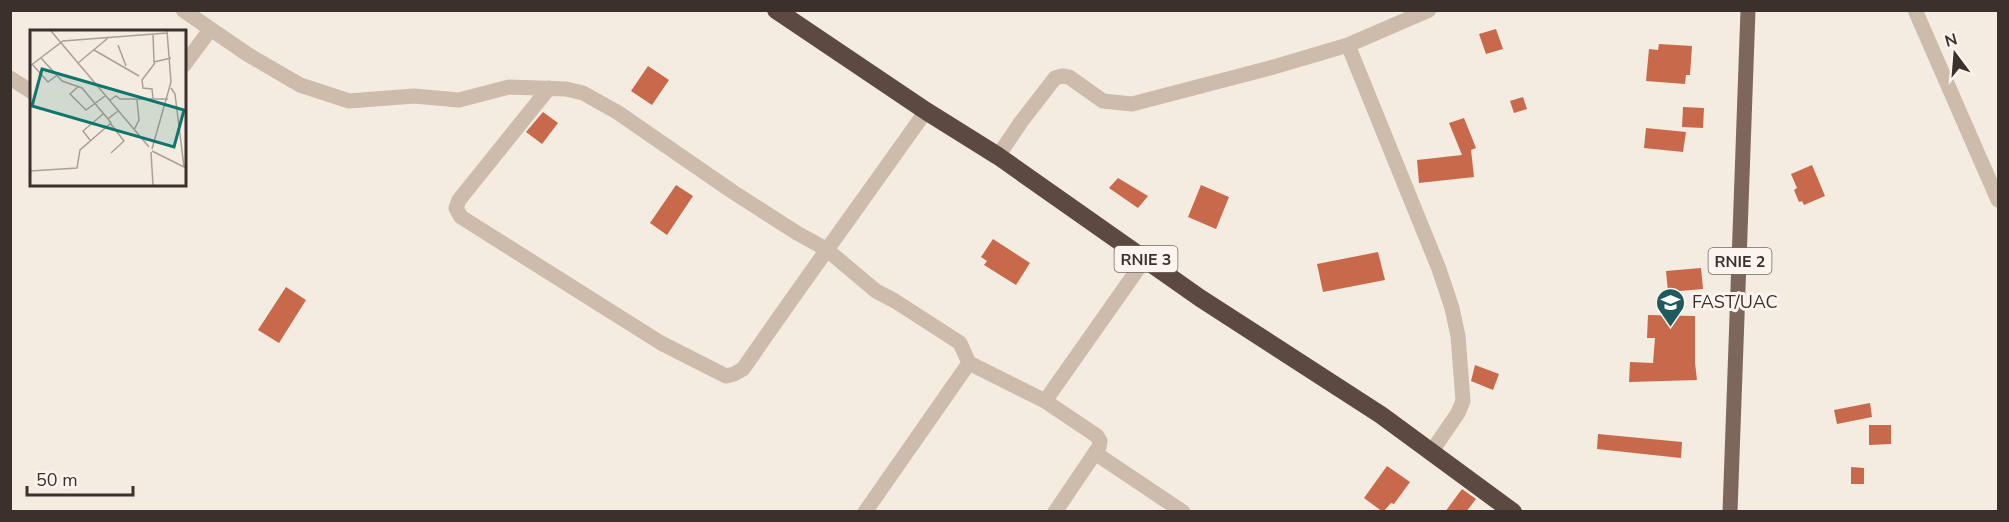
<svg xmlns="http://www.w3.org/2000/svg" width="2009" height="522" viewBox="0 0 2009 522" font-family="'Nunito Sans',sans-serif">
  <style>
    .building { fill: #c8694b }
    .lines { fill: none; stroke-linecap: round; stroke-linejoin: round }
    .street { stroke: #cdbbac; stroke-width: 15 }
    .primary { stroke: #7d675c; stroke-width: 15 }
    .highway { stroke: #5c4a42; stroke-width: 18 }
    .labels { text-anchor: middle; stroke-width: 6; stroke-linejoin: round; paint-order: stroke }
    .shield { fill: #fbf5ee; stroke: #756b66; stroke-width: 1.5 }
    .shield-label { font-size: 16px; font-weight: bold; fill: #3b302b }
    .poi-label { font-size: 18px; fill: #3b302b; stroke: #fbf5ee; text-anchor: start }
    .inset-road { fill: none; stroke: #aaa098; stroke-width: 1.5 }
    .view { fill: #0f766e; fill-opacity: 0.15; stroke: #0f766e; stroke-width: 3 }
    .inset-edge { fill: none; stroke: #3b302b; stroke-width: 3 }
  </style>
  <rect width="100%" height="100%" fill="#f4ebe1"/>
  <!-- building -->
  <path class="building" d="M1496,29L1503,49L1486,54L1479,34Z
    M1659,44L1692,46L1690,75H1686L1685,84L1646,81L1649,49L1658,50Z
    M648,66L669,80L652,105L631,91Z
    M1523,97L1527,109L1514,113L1510,101Z
    M1683,107L1704,108L1703,128L1682,127Z
    M543,112L558,123L542,144L526,132Z
    M1464,118L1476,148L1471,150L1474,177L1419,183L1417,160L1462,155L1449,123Z
    M1646,128L1686,132L1683,152L1644,148Z
    M1812,165L1825,196L1804,205L1802,201L1799,202L1794,190L1797,188L1791,174Z
    M1118,178L1148,196L1138,208L1109,188Z
    M676,185L693,196L667,235L650,223Z
    M1201,185L1229,197L1216,229L1188,217Z
    M993,239L1030,263L1016,285L984,265L987,261L981,257Z
    M1378,252L1385,280L1323,292L1317,264Z
    M1701,268L1703,289L1668,292L1666,271Z
    M286,287L306,300L279,343L258,330Z
    M1648,315L1695,316V363L1697,380L1629,382L1630,362L1653,363L1655,338H1647Z
    M1475,365L1499,374L1493,390L1471,381Z
    M1870,403L1872,417L1837,424L1834,410Z
    M1869,425H1891V444L1869,445Z
    M1598,434L1682,442L1681,458L1597,449Z
    M1387,466L1410,482L1394,504L1391,503L1383,512L1364,498Z
    M1851,467L1864,468V484H1851Z
    M1462,489L1476,499L1466,512H1445Z"/>
  <g class="lines">
    <!-- street -->
    <path class="street" d="M183,10L247,54L300,85L349,101L414,96L459,100L509,87L566,89L583,93L617,112L733,192L797,233L826,249L876,291L895,301L960,343L969,363L1045,401
      M1915,10L1998,200
      M1348,45L1439,269L1452,308L1458,336L1463,401L1458,413L1432,451
      M184,65L210,30
      M10,78L32,92
      M549,88L459,200L456,208L461,217L661,343L726,376L734,374L743,369C803,282 865,197 926,111
      M998,156L1021,122L1055,78L1062,76L1069,77L1103,101L1132,104L1270,68L1348,45L1429,10
      M1095,453L1183,512
      M865,512L969,363
      M1055,512L1099,447L1100,441L1097,436L1045,401L1145,259"/>
    <!-- primary -->
    <path class="primary" d="M1730,512L1748,10"/>
    <!-- highway -->
    <path class="highway" d="M776,10L926,111L998,156L1200,298L1381,415L1513,512"/>
  </g>
  <!-- icons -->
  <defs>
    <symbol id="university-pin" viewBox="-11 -11 22 30"><path d="M0 17L-7.5 6A9.5 9.5 0 1 1 7.5 6Z" fill="#1f5a5e" stroke="#fbf5ee"/><path d="M0-5L7-2L0 1L-7-2ZM-4 1L0 2.5L4 1V4Q0 6-4 4Z" fill="#fff"/></symbol>
  </defs>
  <g fill-rule="evenodd">
    <use href="#university-pin" x="1654" y="286" width="33" height="45"/>
  </g>
  <g class="labels">
    <!-- shield labels -->
    <g class="shield">
      <rect x="1114.5" y="246" width="63" height="26" rx="4.5"/>
      <rect x="1708.5" y="248" width="63" height="26" rx="4.5"/>
    </g>
    <g class="shield-label">
      <text x="1146" y="265">RNIE 3</text>
      <text x="1740" y="267">RNIE 2</text>
    </g>
    <!-- poi labels -->
    <g class="poi-label">
      <text x="1692" y="308">FAST/UAC</text>
    </g>
  </g>
  <!-- overview -->
  <g transform="translate(30 30)">
    <rect width="156" height="156" fill="#f4ebe1"/>
    <path class="inset-road" d="M21,1L119,117M123,4L124,32L141,28M88,15L96,36M64,20L109,46M11,28L32,51L52,58L78,89M48,33L78,8M2,34L18,52L26,46M0,36L33,11L137,3M49,56L40,64L56,80L75,66M141,58L145,64L154,137M123,68L122,59L113,58L112,50L125,33M80,70L86,66L90,69H138M80,93L94,111L81,123M104,100L109,90L107,70M60,110L53,101L73,84M122,119L141,52L137,1M122,121L156,138M121,122L123,155M0,141L47,138L50,120L81,93L78,89L88,81"/>
    <path class="view" d="M12,39L154,80L144,117L2,76Z"/>
    <rect width="156" height="156" class="inset-edge"/>
  </g>
  <!-- border -->
  <rect width="2009" height="522" fill="none" stroke="#3b302b" stroke-width="24"/>
  <!-- north arrow -->
  <g transform="translate(1955 54) rotate(344)" stroke="#fbf5ee" stroke-width="4.5" paint-order="stroke">
  <path d="M0-4.5L10 22L0 15L-10 22Z" fill="#3b302b"/>
  <text y="-9" font-size="16" font-weight="bold" text-anchor="middle" fill="#3b302b">N</text>
  </g>
  <!-- scale -->
  <path d="M27 486v9h106v-9" fill="none" stroke="#3b302b" stroke-width="3"/>
  <text x="36" y="486" font-size="18" fill="#3b302b" stroke="#fbf5ee" stroke-width="4.5" paint-order="stroke">50 m</text>
</svg>
